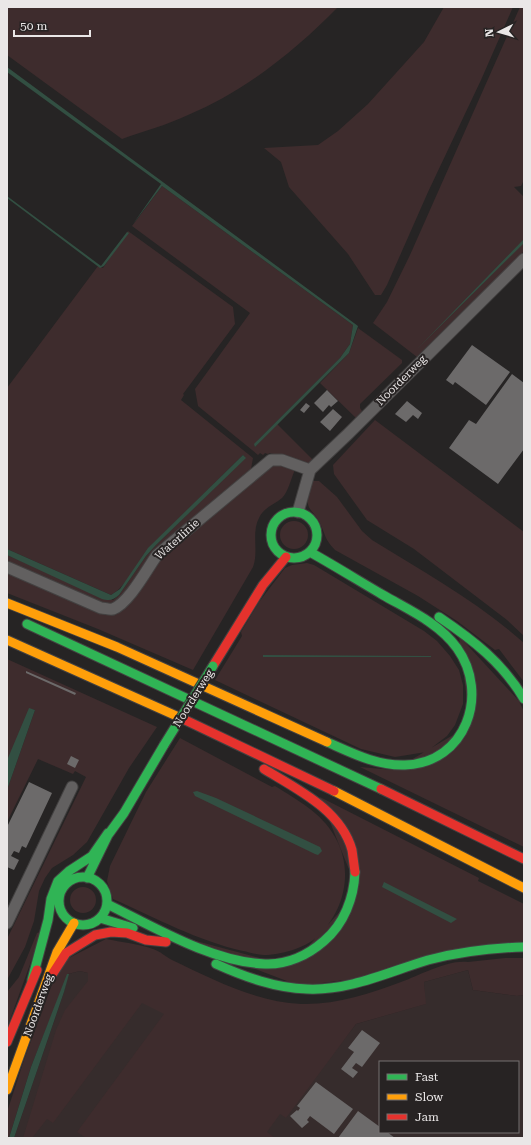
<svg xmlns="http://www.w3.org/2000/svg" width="531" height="1145" viewBox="0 0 531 1145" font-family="'Roboto Serif',serif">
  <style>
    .built { fill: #362c2c; fill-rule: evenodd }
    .green { fill: #3e2c2d }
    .water { fill: #324f42 }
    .building { fill: #6c6a6a }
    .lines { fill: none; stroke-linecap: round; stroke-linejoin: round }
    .street-casing { stroke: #434141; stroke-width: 13 }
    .fast-casing { stroke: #434141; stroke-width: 11 }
    .slow-casing { stroke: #434141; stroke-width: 11 }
    .jam-casing { stroke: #434141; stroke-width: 11 }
    .street { stroke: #626060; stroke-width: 11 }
    .fast { stroke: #30b455; stroke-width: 9 }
    .slow { stroke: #ff9f0a; stroke-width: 9 }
    .jam { stroke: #e5322d; stroke-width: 9 }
    .fast-bridge-casing { stroke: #434141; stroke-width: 11; stroke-linecap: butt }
    .fast-bridge { stroke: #30b455; stroke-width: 9 }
    .labels { text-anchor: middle; stroke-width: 4; stroke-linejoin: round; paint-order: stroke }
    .street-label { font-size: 11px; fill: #eae7e7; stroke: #272323 }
  </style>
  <rect width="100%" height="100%" fill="#262424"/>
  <!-- built -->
  <path class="built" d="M468,970L473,990L517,996L524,995V1138H14L64,992L68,974L80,971L88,973L318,1073L356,1024L425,1004L424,982ZM380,1062H518V1132H380Z"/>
  <!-- green -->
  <path class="green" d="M7,7H338C295,51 245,91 188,115C167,125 144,131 122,139L7,55Z
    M444,7H513L481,80L428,192L387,285L381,295H375L348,254L289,187L281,162L264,148L318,145L338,131L368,104L424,42Z
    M520,7H524V180L521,186L514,187L524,197V251L417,357L373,323L387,302L410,255Z
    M162,186L353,325L350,344L340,358L258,440L255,447L277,424L315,462L308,464L270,453L268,454L265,453L263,455L260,453L258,455L198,406L195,389L250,313L132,226Z
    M128,231L233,307L235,324L183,394L184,395L181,400L253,458L251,469L253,471L185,529L120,602L103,606L7,564V555L113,600L119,595L146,556L156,545L245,458L243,455L157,540C143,553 126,588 111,595L7,549V388L98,266L103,268Z
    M358,328L402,360V363L360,404V408L362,411L356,418L320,383L349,353Z
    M375,420L524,532V636L507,620L414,549L367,520L334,474L333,465Z
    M274,465H281L294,469V472C291,479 288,492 282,498C274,505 264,507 259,518C251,533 259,551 253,567L193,670L98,629L7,593V571L104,614H116L126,606L154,567L173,546L269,468Z
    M313,481H319L337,497L362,531L372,540C424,572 478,602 524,643V682L499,649L495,650L457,621L418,596L335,550C324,538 326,536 320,523C314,510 304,510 309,493C310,488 310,484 313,481Z
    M280 535a14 14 0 1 1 28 0a14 14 0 1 1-28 0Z
    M307,563L314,565L424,631L437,641L450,656L459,670L463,685V704L455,725L447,736L426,752L395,757L361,749L215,680L242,636L241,632L259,602L285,568L292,565Z
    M459,636L519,701L524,712V847L360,767L394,770L470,725Z
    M7,659L157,727L129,768L87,842L73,855L52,868L45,878L39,891L34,921L25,947L7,980V939L86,777L75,771L73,774L38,759L7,822V790L35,710L31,709L7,765Z
    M180,738L272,787L275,786C297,800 322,813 335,837C354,870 345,911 317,937C305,948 280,955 264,955C257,955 249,952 243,951C198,941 156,918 113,899L107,881L110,866L146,792Z
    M320,797L479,878L478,881L524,904V941L360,978L300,986L144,927L290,966L358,892Z
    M70 900a13 13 0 1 1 26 0a13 13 0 1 1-26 0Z
    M42,931L7,1028V992L19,977L37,933Z
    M106,939C121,942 139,944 153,949C160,951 166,957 172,960C212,979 256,1002 301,1004C336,1005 369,994 401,982C420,975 449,959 468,962L505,958H524V995L517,996L473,990L468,970L424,982L426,1004L356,1024L286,1118L280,1114L267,1132L275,1138H86L77,1132L164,1014L142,1003L53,1123L47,1119L32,1138H23L56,1030L65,1010L88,981V973L80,971L68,974L31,1067L9,1138H7V1112L24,1060L51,987L67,959Z"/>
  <!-- water -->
  <path class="water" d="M7,67L358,326L349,353L255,447L254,444L340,358L350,344L353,325L162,186L133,224L161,184L7,72Z
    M7,196L101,266L127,232L129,233L104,266L100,268L7,198Z
    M524,239V243L418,348Z
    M243,455L246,458L156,545L146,556L119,595C113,600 110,601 102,599L7,555V549L111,595L120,589L148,548Z
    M263,655L431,656V657H263Z
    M29,708L35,710L7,790L8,758Z
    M197,791L216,798L320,847L322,851L318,855L315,854L195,796L193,792Z
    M384,882L457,919L451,923L382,887Z
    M67,974H69L64,992L14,1138H9L31,1067Z"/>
  <!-- building -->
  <path class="building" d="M472,345L510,372L486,405L455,382L453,385L446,380Z
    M512,374L524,383V449L498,484L449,448L469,420L476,424Z
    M327,390L338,401L331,407L329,405L323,412L314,403Z
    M407,401L422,413L418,419L413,415L406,422L395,414Z
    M306,403L310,406L304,413L300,410Z
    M333,409L342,417L330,431L320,422Z
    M26,671L76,693L75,695L26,673Z
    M71,756L79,760L75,768L67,764Z
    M29,782L52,793L26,848L22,846L19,853L14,851L11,856L19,860L14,870L7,867V827Z
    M362,1030L380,1043L362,1067L356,1063L352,1068L358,1072L353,1078L341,1069L354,1052L348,1048Z
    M316,1082L353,1109L334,1134L310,1116L307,1120L309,1122L302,1128L290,1116L297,1110L298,1111L300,1108L297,1106Z
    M358,1111L380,1127V1132H387L395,1138H338Z"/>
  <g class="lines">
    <defs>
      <path id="street" d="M298,512L310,470L348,434L524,259
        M7,567L101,608C105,608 110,610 113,609C129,603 147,569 157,555L271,460H282L310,470
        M7,923L72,787"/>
      <path id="fast" d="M271 535a23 23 0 1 1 46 0a23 23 0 1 1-46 0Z
        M310,552C335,566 359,581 383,595C409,610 439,623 457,648C490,694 466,763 405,765C377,766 352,753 327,742
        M439,617C473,640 503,663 524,699
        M27,624L381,789
        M59 901a24 24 0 1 1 48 0a24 24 0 1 1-48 0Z
        M87,878L108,835L124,813L164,745
        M107,904C154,927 212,962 265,964C287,965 308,955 324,941C344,924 354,898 355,872
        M100,918L133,928
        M216,964C245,977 275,988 307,989C349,991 388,972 428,960C459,952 491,948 524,947
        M32,980L48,920L51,899L58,881L69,871L92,856L108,833"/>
      <path id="slow" d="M7,603L117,647L327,742
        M7,640L181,718
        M334,791L524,888
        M7,1090L57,952L74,923"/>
      <path id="jam" d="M213,666L263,585L286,557
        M181,718L334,791
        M264,769C297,789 341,810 352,850C353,857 354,865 355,872
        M381,789L524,859
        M48,981L66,953L95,935L111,932L127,933L146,940L166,942
        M7,1042L37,970"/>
    </defs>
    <!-- street casing -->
    <use href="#street" class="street-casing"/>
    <!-- fast casing -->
    <use href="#fast" class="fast-casing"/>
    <!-- slow casing -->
    <use href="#slow" class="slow-casing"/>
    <!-- jam casing -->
    <use href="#jam" class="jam-casing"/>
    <!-- street -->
    <use href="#street" class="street"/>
    <!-- fast -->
    <use href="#fast" class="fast"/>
    <!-- slow -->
    <use href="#slow" class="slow"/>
    <!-- jam -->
    <use href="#jam" class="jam"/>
    <defs>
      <path id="fast-bridge" d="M164,745L213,666"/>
    </defs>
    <!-- fast-bridge casing -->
    <use href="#fast-bridge" class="fast-bridge-casing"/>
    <!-- fast-bridge -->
    <use href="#fast-bridge" class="fast-bridge"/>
  </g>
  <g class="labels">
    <!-- street labels -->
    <g class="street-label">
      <text transform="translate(401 380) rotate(-45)" y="4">Noorderweg</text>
      <text transform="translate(177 539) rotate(-42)" y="4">Waterlinie</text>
      <text transform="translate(193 698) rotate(-58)" y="4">Noorderweg</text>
      <text transform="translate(38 1005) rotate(-70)" y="4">Noorderweg</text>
    </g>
  </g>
  <!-- border -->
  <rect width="531" height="1145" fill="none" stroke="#eae7e7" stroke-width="16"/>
  <!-- legend -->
  <rect x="379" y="1061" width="140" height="72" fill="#272323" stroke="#757171"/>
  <rect x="387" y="1074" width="20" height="6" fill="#30b455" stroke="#757171"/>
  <text x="415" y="1081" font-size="12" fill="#eae7e7">Fast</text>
  <rect x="387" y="1094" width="20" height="6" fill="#ff9f0a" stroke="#757171"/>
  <text x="415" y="1101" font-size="12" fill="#eae7e7">Slow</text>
  <rect x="387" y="1114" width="20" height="6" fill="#e5322d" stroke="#757171"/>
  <text x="415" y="1121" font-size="12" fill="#eae7e7">Jam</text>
  <!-- north arrow -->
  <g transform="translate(499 32) rotate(265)" stroke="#272323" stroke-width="3" paint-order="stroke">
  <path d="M0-3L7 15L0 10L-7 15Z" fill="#eae7e7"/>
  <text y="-6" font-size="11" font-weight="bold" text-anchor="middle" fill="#eae7e7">N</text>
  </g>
  <!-- scale -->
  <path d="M14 30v6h76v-6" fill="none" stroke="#eae7e7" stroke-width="2"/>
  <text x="20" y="30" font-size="12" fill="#eae7e7" stroke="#272323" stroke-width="3" paint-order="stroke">50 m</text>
</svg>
